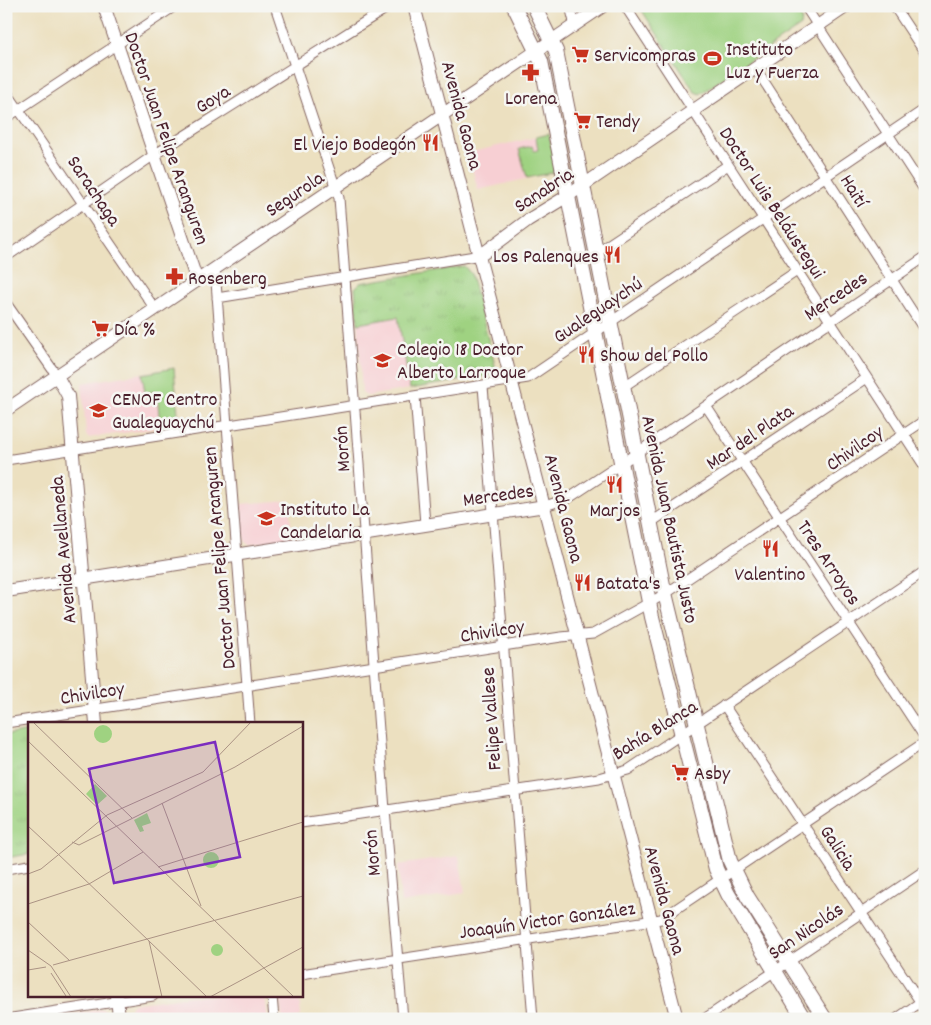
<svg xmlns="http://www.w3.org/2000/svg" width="931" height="1025" viewBox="0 0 931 1025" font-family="Dekko,sans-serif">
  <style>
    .built { fill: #f7cfd3 }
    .green { fill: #9fd281; stroke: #747856 }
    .park { fill: url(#park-tufts); stroke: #747856 }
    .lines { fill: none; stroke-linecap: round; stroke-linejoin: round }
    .street-casing { stroke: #83635f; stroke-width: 11 }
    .secondary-casing { stroke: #83635f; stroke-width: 14 }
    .primary-casing { stroke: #83635f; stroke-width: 16 }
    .street { stroke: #fff; stroke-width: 9 }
    .secondary { stroke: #fff; stroke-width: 12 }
    .primary { stroke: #fff; stroke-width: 14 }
    .labels { text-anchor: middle; stroke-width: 5; stroke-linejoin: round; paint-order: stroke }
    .poi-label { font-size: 20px; fill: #4a1f2b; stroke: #f6f6f2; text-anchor: start }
    .street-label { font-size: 20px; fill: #4a1f2b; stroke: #f6f6f2 }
    .inset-road { fill: none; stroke: #ab9384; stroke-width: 1 }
    .view { fill: #7b2cbf; fill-opacity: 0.15; stroke: #7b2cbf; stroke-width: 2.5 }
    .inset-edge { fill: none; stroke: #4a1f2b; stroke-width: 2.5 }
  </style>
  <defs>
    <pattern id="park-tufts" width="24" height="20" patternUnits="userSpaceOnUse" patternTransform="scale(1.25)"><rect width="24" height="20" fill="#9fd281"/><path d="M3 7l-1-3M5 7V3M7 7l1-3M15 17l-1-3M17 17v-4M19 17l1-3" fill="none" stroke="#8ab470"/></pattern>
  </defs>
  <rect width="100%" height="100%" fill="#f6f6f2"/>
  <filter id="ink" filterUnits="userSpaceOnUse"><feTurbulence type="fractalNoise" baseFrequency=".02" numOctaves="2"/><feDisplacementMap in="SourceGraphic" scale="10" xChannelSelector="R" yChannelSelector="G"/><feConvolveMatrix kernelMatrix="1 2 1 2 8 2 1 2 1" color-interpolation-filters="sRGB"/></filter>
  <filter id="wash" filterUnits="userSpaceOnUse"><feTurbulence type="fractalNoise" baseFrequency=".0096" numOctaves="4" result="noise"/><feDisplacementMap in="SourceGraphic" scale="20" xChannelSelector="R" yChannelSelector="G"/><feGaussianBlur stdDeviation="1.12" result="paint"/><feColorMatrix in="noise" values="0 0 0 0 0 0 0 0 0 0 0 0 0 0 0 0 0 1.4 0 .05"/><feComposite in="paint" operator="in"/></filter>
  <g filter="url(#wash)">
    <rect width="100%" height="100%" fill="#ece0c0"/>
    <!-- built -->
    <path class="built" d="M549,134L556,172L478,190L468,153Z
      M398,317L410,389L367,396L362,393L358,324Z
      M174,368L179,425L88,438L86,435L82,383Z
      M289,500L292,538L249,545L244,541L241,504Z
      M459,856L465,893L401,903L398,865Z
      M191,996H265L268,1019H129V1010L132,1004Z
      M280,996H299L301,1015L295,1019H282Z
      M102,1009L108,1012L110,1019H46Z"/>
    <!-- green -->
    <path class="green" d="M639,6H794L802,19L801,26L700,94L695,92Z
      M549,134L556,172L527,178L519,149L532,146L534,151L538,150L536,137Z
      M174,368L179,425L160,428L157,391L145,393L142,374Z"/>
    <!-- park -->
    <path class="park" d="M464,266L471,274L496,369L492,375L410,389L398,317L358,324L355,288L360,283Z
      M29,731V854L6,858V735Z"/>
  </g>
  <g filter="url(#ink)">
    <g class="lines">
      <defs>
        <path id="street" d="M275,6L339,198L385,810L403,1019
          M570,6L575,26
          M625,6L925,467
          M805,6L925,191
          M894,6L925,53
          M756,69L925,331
          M6,91L155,309
          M6,118L175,6
          M597,252L728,165
          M6,257L154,155L390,6
          M215,269L250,724
          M217,298L481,255
          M6,303L57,376
          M483,386L533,1019
          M623,387L797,271
          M415,396L425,524
          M706,406L925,738
          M6,460L528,378L925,109
          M545,506L569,498L622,463L925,257
          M650,523L867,378
          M724,705L925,1009
          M6,723L561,637L593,634L665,594L925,420
          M301,823L599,778L628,770L925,571
          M6,869L29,865
          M301,974L661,919L925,742
          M272,996L274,1019
          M6,1019L153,996
          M704,1019L925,870
          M896,1019L925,999"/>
        <path id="secondary" d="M104,6L197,281
          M414,6L677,1019
          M481,255L528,220L569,195L847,6
          M57,376L68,396L96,724
          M6,410L603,6
          M6,591L545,506
          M117,996L119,1019"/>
        <path id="primary" d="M514,6L541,61L652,617L716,869L728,894L804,1019
          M534,6L556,51L663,585L730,861L747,896L825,1019"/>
      </defs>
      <!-- street casing -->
      <use href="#street" class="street-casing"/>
      <!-- secondary casing -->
      <use href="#secondary" class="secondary-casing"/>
      <!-- primary casing -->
      <use href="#primary" class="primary-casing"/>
      <!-- street -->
      <use href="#street" class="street"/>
      <!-- secondary -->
      <use href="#secondary" class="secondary"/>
      <!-- primary -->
      <use href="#primary" class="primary"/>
    </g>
  </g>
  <!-- icons -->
  <defs>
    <symbol id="supermarket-bare" viewBox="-9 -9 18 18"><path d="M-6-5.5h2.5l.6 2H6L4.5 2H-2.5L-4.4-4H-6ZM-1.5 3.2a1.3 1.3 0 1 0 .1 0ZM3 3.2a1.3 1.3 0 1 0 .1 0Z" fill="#c8321e" stroke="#f6f6f2" stroke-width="2.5" paint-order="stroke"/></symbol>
    <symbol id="stadium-bare" viewBox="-9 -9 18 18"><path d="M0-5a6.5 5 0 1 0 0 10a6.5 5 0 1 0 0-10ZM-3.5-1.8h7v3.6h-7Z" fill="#c8321e" stroke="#f6f6f2" stroke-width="2.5" paint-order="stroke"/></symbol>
    <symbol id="pharmacy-bare" viewBox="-9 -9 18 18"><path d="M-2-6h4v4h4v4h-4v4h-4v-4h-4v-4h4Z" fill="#c8321e" stroke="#f6f6f2" stroke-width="2.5" paint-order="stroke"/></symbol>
    <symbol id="restaurant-bare" viewBox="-9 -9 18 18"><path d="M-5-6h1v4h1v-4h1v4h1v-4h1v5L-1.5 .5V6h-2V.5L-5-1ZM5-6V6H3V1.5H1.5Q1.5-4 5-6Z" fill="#c8321e" stroke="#f6f6f2" stroke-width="2.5" paint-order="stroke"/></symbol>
    <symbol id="school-bare" viewBox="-9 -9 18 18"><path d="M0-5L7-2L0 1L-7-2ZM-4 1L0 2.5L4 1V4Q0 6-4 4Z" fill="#c8321e" stroke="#f6f6f2" stroke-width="2.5" paint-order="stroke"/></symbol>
  </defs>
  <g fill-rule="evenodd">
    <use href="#supermarket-bare" x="568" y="42" width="25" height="25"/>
    <use href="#stadium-bare" x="700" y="46" width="25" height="25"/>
    <use href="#pharmacy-bare" x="518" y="60" width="25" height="25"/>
    <use href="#supermarket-bare" x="570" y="108" width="25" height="25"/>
    <use href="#restaurant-bare" x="418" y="130" width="25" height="25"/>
    <use href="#restaurant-bare" x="600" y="242" width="25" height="25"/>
    <use href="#pharmacy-bare" x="162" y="264" width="25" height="25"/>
    <use href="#supermarket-bare" x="88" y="316" width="25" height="25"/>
    <use href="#restaurant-bare" x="574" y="342" width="25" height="25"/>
    <use href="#school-bare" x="370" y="348" width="25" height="25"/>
    <use href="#school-bare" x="86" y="398" width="25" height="25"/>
    <use href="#restaurant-bare" x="602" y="472" width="25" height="25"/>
    <use href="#school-bare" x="254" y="506" width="25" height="25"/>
    <use href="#restaurant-bare" x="758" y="536" width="25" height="25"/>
    <use href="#restaurant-bare" x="570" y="570" width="25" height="25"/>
    <use href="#supermarket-bare" x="668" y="760" width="25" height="25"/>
  </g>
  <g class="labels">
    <!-- poi labels -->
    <g class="poi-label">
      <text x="726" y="55">Instituto<tspan x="726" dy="23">Luz y Fuerza</tspan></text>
      <text x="594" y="61">Servicompras</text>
      <text x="531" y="104" text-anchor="middle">Lorena</text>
      <text x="596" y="127">Tendy</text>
      <text x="416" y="150" text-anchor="end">El Viejo Bodegón</text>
      <text x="599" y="262" text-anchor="end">Los Palenques</text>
      <text x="188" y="284">Rosenberg</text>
      <text x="114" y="335">Día %</text>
      <text x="397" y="355">Colegio 18 Doctor<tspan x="397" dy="23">Alberto Larroque</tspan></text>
      <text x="600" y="361">Show del Pollo</text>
      <text x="112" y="405">CENOF Centro<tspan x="112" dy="23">Gualeguaychú</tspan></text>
      <text x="280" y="515">Instituto La<tspan x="280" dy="23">Candelaria</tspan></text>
      <text x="615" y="516" text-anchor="middle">Marjos</text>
      <text x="770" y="580" text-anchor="middle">Valentino</text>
      <text x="596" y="589">Batata's</text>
      <text x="694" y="779">Asby</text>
    </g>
    <!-- street labels -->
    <g class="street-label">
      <text transform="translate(212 98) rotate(-32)" y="7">Goya</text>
      <text transform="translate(463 115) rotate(75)" y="7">Avenida Gaona</text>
      <text transform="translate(168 138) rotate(71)" y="7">Doctor Juan Felipe Aranguren</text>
      <text transform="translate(543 189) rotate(-33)" y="7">Sanabria</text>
      <text transform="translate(95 190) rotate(56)" y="7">Sarachaga</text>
      <text transform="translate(855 190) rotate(58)" y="7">Haití</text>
      <text transform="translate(294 193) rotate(-34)" y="7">Segurola</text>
      <text transform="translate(773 202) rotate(57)" y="7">Doctor Luis Beláustegui</text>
      <text transform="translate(835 295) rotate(-34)" y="7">Mercedes</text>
      <text transform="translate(597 309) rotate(-34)" y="7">Gualeguaychú</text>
      <text transform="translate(749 436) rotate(-34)" y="7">Mar del Plata</text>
      <text transform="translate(854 447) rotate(-35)" y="7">Chivilcoy</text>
      <text transform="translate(341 449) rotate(-94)" y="7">Morón</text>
      <text transform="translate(498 494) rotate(-8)" y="7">Mercedes</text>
      <text transform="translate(565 508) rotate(76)" y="7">Avenida Gaona</text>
      <text transform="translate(671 519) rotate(78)" y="7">Avenida Juan Bautista Justo</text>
      <text transform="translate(62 550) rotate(-95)" y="7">Avenida Avellaneda</text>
      <text transform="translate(218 558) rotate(-95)" y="7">Doctor Juan Felipe Aranguren</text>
      <text transform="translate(830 562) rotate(56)" y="7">Tres Arroyos</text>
      <text transform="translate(492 630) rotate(-9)" y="7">Chivilcoy</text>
      <text transform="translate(92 692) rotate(-9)" y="7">Chivilcoy</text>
      <text transform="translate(490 719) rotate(-94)" y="7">Felipe Vallese</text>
      <text transform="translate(654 729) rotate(-32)" y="7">Bahía Blanca</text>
      <text transform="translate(839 847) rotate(57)" y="7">Galicia</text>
      <text transform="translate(371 853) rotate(-95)" y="7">Morón</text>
      <text transform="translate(666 900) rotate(75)" y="7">Avenida Gaona</text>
      <text transform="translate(547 919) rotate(-8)" y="7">Joaquín Victor González</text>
      <text transform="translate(805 930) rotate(-34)" y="7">San Nicolás</text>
    </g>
  </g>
  <!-- overview -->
  <g transform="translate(28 722)">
    <rect width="275" height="275" fill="#ece0c0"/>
    <path d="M66 12a9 9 0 1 1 18 0a9 9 0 1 1-18 0ZM67,62L79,74L69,83L58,72Z" fill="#9fd281"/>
    <path d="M119,91L123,101L114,104L116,109L112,110L106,98ZM175 138a8 8 0 1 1 16 0a8 8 0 1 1-16 0ZM183 228a6 6 0 1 1 12 0a6 6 0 1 1-12 0Z" fill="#9fd281"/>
    <path class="inset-road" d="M5,0L104,96M0,19L266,275M134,81L173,184M0,104L29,131M44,120L51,123L207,45L275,4M29,131L121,219L134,275M130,145L275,100M0,152L13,147L79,93L175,50L223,0M0,182L61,162L115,130M0,200L42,239M121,219L179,275M0,228L23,244L43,275M25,243L275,174M0,248L18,245M23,251L38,274M182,275L275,225"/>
    <path class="view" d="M187,20L212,135L86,161L61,47Z"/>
    <rect width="275" height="275" class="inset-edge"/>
  </g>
  <!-- margin -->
  <rect width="931" height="1025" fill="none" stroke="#f6f6f2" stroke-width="25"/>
</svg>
